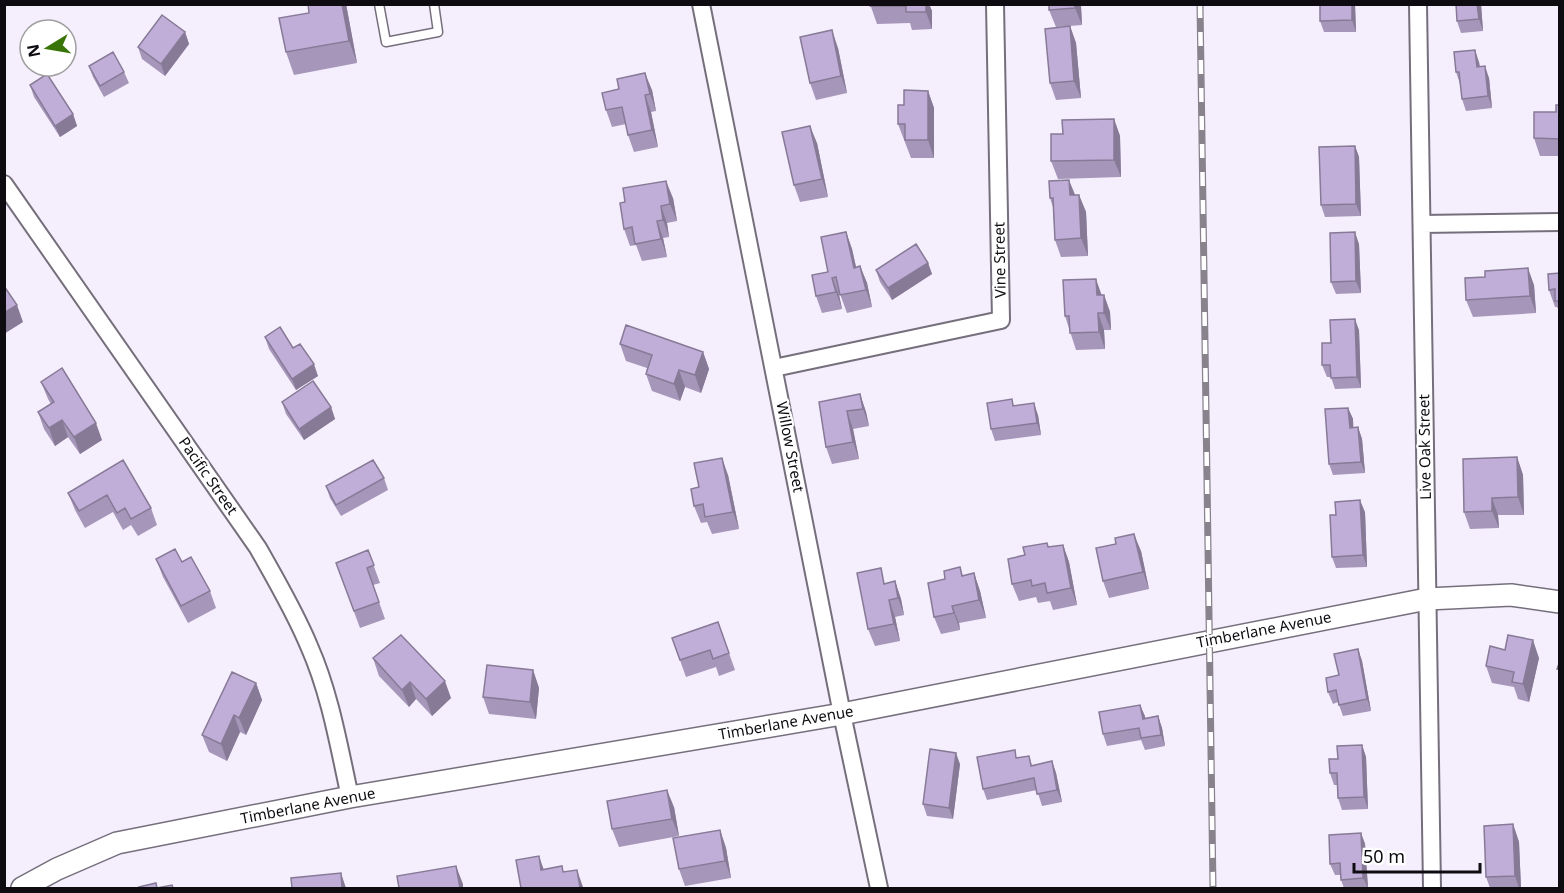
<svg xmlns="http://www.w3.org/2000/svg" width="1564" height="893" viewBox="0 0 1564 893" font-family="'Noto Sans',sans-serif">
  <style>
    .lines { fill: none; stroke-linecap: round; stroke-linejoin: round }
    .service-casing { stroke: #756f7c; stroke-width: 11 }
    .minor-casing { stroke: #756f7c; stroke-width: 20 }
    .tertiary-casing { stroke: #756f7c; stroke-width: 24 }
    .service { stroke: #fff; stroke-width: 8 }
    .minor { stroke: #fff; stroke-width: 16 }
    .tertiary { stroke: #fff; stroke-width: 21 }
    .rail-casing { stroke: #87828c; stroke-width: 7 }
    .rail { stroke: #fff; stroke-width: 4.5; stroke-dasharray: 14; stroke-linecap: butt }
    .wall { fill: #a696ba }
    .shaded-wall { fill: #877a97 }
    .building { fill: #c1aed8; stroke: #877a97; stroke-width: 1.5 }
    .labels { text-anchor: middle; stroke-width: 4.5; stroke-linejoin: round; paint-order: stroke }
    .street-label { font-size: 15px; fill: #0f0c11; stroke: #fff }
  </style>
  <rect width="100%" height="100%" fill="#f5effd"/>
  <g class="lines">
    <defs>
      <path id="service" d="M379,4L386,42L438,32L434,4"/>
      <path id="minor" d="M701,4L842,714L879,888
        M1418,4L1432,888
        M4,184L258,548C276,580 295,612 309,646C330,693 339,747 350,797
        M1422,224L1560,222
        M774,368L1001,320L995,4"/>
      <path id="tertiary" d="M22,888L57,869L117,843L350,797L842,714L1427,599L1511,595L1560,602"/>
    </defs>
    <!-- service casing -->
    <use href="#service" class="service-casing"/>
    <!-- minor casing -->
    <use href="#minor" class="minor-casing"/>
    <!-- tertiary casing -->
    <use href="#tertiary" class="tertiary-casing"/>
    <!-- service -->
    <use href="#service" class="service"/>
    <!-- minor -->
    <use href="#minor" class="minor"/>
    <!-- tertiary -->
    <use href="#tertiary" class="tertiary"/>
    <defs>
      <path id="rail" d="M1200,4L1213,888"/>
    </defs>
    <!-- rail casing -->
    <use href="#rail" class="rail-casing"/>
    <!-- rail -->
    <use href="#rail" class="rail"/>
  </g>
  <!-- wall -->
  <path class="wall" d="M346,4L357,63L294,75L286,52L309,13Z
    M870,4H929L932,11V29L912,30L910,23L877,24Z
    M1049,4H1088V6H1081L1082,25L1056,27L1049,10Z
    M1355,4L1356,32H1324L1320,21Z
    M1456,4H1481L1483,31L1461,33L1457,21Z
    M1070,26L1076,43L1081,98L1056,100L1050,83Z
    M185,32L189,44L165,76L142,59L138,47Z
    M838,48L847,93L816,100L810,83Z
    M1479,62L1480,67L1489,78L1492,108L1466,111L1462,99L1460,84L1456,72Z
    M89,66L124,72L129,83L104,97L93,77Z
    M30,85L73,114L77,126L60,137L34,97Z
    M652,90L656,111L651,112L658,147L634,152L628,135L626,124L612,127L606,110Z
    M928,91L934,108V158H911L898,124L904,105Z
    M1560,105V156H1540L1534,138L1556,112Z
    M1114,119L1120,136L1121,177L1058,179L1051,161L1063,134Z
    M817,143L828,197L800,202L794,185Z
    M1355,146L1359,157L1361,216L1325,217L1321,205Z
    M1079,195L1086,212L1088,256L1061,257L1055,240L1053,207L1050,198Z
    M673,198L677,221L667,223L669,237L663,238L667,257L642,261L636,245L630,246L624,229Z
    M846,232L852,249L856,267L860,266L867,283L872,307L847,313L840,294L839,295L842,309L822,313L816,296L828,272Z
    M1359,244L1361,293L1336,294L1331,282Z
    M928,263L932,274L892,300L880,282L876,270Z
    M1560,273V312L1557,307H1555L1549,290Z
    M1534,285L1536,313L1473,317L1466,300Z
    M1102,295H1104L1110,312L1111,330H1104L1105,349L1076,350L1065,316Z
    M1359,330L1361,388L1335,389L1331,377H1327L1322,365L1331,343Z
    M265,337L293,348L318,376L296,390L269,349Z
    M620,344L703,352L709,369L701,393L685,387L680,401L652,391L646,374L647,368L626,361Z
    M41,382L102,440L80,454L68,437L55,446L44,429L38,412L51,404L48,399Z
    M860,394L866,412L869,426L853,429L859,459L832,464L826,447L819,402Z
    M1012,399L1014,406L1038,415L1041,435L995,441L991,429Z
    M282,402L331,407L335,419L304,440L286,414Z
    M1348,408L1353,419V428L1358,427L1362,439L1365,473L1333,475L1329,464Z
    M1517,457L1523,475L1524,515H1498L1499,528L1470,529L1464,512Z
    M123,460L151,508L157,525L138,536L131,525L123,530L113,512L85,528L75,510L68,493Z
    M728,475L739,529L712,534L707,522L701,523L694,506L699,487Z
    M384,478L388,490L341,516L330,498L326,486Z
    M1365,512L1367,567L1336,568L1332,557L1336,515Z
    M1047,543L1048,547L1063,545L1069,562L1077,605L1053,610L1050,601L1038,603L1036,597L1019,601L1012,584L1025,555Z
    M368,550L380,583L373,585L385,619L360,628L336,563Z
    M1141,551L1149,589L1109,598L1103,581Z
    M156,559L182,562L210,591L216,608L188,623L163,577Z
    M960,567L963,576L974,573L980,591L986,618L959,623L960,630L941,634L934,617L945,579Z
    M895,581L901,599L904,615L895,617L900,641L875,646L868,629Z
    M718,622L735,670L719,676L716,667L686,677L672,638Z
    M1358,649L1362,661L1371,711L1343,716L1338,702L1333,704L1328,692L1339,675Z
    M373,658L451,698L432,716L416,699L409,707L379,676Z
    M1539,658L1529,702L1518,699L1514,687L1492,683L1486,666Z
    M533,670L539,688L536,719L489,714L483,697Z
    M256,683L262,700L246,735L240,732L227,761L209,752L202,735Z
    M1140,705L1145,718L1158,716L1162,728L1165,746L1145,750L1141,740L1107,746L1103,734Z
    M1362,745L1366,757L1368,809L1342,810L1338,798L1337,785H1334L1330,773L1338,759Z
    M1029,756L1032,765L1052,761L1056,773L1062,802L1042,806L1037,790L987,800L983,789L1018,758Z
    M960,764L953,819L927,816L923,804Z
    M674,807L679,836L619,847L612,829Z
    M1513,824L1519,842L1521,888H1490L1486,877Z
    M720,830L726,848L731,878L685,886L679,869Z
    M1361,833L1365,844L1368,888H1344L1341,880V875H1335L1330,864Z"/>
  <!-- shaded-wall -->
  <path class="shaded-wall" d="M342,4H346L357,63L349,41Z
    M926,4H929L932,11V29L926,12Z
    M1075,4H1080L1081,6L1082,25L1075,8Z
    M1352,4H1355L1356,32L1352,20Z
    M1477,4H1481L1483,31L1479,19Z
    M1070,26L1076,43L1081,98L1074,81Z
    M832,30L838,48L847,93L841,76Z
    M185,32L189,44L165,76L161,64Z
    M1475,50L1479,62L1481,79L1477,67Z
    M1485,66L1489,78L1492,108L1488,96Z
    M645,73L652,90L656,111L650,94Z
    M928,91L934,108V158L928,140Z
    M645,95L651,112L658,147L652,130Z
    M73,114L77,126L60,137L55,126Z
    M1114,119L1120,136L1121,177L1114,160Z
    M810,126L817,143L828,197L822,179Z
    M1355,146L1359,157L1361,216L1356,204Z
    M1069,180L1076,197L1070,195Z
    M666,181L673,198L677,221L670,204Z
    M1079,195L1086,212L1088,256L1081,238Z
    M661,206L667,223L669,237L663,220Z
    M657,221L663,238L667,257L661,239Z
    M846,232L852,249L860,285L854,268Z
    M1355,232L1359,244L1361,293L1356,281Z
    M928,263L932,274L892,300L888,288Z
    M860,266L867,283L872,307L866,290Z
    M1528,268L1534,285L1536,313L1530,296Z
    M832,278L839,295L842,309L836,292Z
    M1096,279L1102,296L1097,295Z
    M1104,295L1110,312L1111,330L1104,313Z
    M17,305L23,322L4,334V313Z
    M1098,313L1104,330L1105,349L1099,332Z
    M1355,319L1359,330L1361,388L1357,377Z
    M703,352L709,369L701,393L695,375Z
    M314,364L318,376L296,390L292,379Z
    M679,370L685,387L680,401L674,384Z
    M860,394L866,412L869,426L863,409Z
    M1034,403L1038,415L1041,435L1037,423Z
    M331,407L335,419L304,440L299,429Z
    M1348,408L1353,419L1354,440L1350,428Z
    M847,411L853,429L859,459L853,442Z
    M62,420L68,437L55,446L49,428Z
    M96,423L102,440L80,454L74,437Z
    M1358,427L1362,439L1365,473L1361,462Z
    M1517,457L1523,475L1524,515L1518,497Z
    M722,458L728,475L739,529L733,512Z
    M1492,498L1498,515L1499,528L1492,511Z
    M1360,500L1365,512L1367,567L1363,555Z
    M1134,534L1141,551L1149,589L1143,572Z
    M1063,545L1069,562L1077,605L1071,588Z
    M974,573L980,591L986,618L979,600Z
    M895,581L901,599L904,615L898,598Z
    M889,600L895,617L900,641L894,624Z
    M952,606L959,623L960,630L954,613Z
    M1533,640L1539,658L1529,702L1523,684Z
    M1358,649L1362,661L1371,711L1367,699Z
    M533,670L539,688L536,719L530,702Z
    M445,681L451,698L432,716L426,699Z
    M410,682L416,699L409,707L402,690Z
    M256,683L262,700L246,735L239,718Z
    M1140,705L1145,716L1147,730L1143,719Z
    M234,715L240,732L227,761L221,744Z
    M1158,716L1162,728L1165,746L1161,735Z
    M1362,745L1366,757L1368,809L1364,797Z
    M956,753L960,764L953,819L949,808Z
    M1052,761L1056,773L1062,802L1057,790Z
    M667,790L674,807L679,836L672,819Z
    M1513,824L1519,842L1521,888H1519L1515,876Z
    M720,830L726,848L731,878L725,861Z
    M1361,833L1365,844L1368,888L1363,878Z
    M539,856L545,873L541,870Z
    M456,866L463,884V888H460Z
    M577,870L583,887V888H580Z
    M341,873L346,888H342Z"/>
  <!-- building -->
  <path class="building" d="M308,4H342L349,41L286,52L279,18L309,13Z
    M870,4H926V12H906V6H870Z
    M1049,4H1075V8L1049,10Z
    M1320,4H1352V20L1320,21Z
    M1456,4H1477L1479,19L1457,21Z
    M162,15L185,32L161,64L138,47Z
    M1070,26L1074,81L1050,83L1045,29Z
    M832,30L841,76L810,83L800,37Z
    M1475,50L1477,67L1485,66L1488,96L1462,99L1459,72H1456L1454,52Z
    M113,52L124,72L100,86L89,66Z
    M645,73L650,94L645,95L652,130L628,135L622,107L606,110L602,93L619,89L617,79Z
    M47,74L73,114L55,126L30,85Z
    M904,90L928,91V140H905V124H898V105H904Z
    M1556,105H1560V139L1534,138V112H1556Z
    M1114,119V160L1051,161V134H1063L1062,120Z
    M810,126L822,179L794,185L782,132Z
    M1355,146L1356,204L1321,205L1319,147Z
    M1069,180L1070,195H1079L1081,238L1055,240L1053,198H1050L1049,181Z
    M666,181L670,204L661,206L663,220L657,221L661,239L635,244L632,227L624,229L620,203L625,202L623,188Z
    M846,232L854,268L860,266L866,290L840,295L836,277L832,278L836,292L816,296L812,275L828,272L821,237Z
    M1355,232L1356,281L1331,282L1330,233Z
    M916,244L928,263L888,288L876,270Z
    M1528,268L1530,296L1466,300L1465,278L1485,277V271Z
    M1560,273V301H1555V289L1549,290L1548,274Z
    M1096,279L1097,295H1104V313H1098L1099,332L1070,333L1069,316H1065L1063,280Z
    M4,286L17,305L4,313Z
    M1355,319L1357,377L1331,378L1330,365H1322V343H1331L1330,320Z
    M626,325L703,352L695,375L679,370L674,384L646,374L652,355L620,344Z
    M280,327L293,348L300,344L314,364L292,379L265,337Z
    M62,368L96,423L74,437L62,420L49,428L38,412L54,402L41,382Z
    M313,381L331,407L299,429L282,402Z
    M860,394L863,409L847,411L853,442L826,447L819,402Z
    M1012,399L1013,406L1034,403L1037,423L991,429L987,403Z
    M1348,408L1350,428L1358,427L1361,462L1329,464L1325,409Z
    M1517,457L1518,497L1492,498V511L1464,512L1463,459Z
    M722,458L733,512L705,517L703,504L694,506L691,489L699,487L694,463Z
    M123,460L151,508L131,519L125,508L117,513L107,495L79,511L68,493Z
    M373,460L384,478L336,505L326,486Z
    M1360,500L1363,555L1332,557L1330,515H1336L1335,502Z
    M1134,534L1143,572L1103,581L1096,548L1116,544L1115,538Z
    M1047,543L1048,547L1063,545L1071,588L1047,593L1045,583L1032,586L1031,580L1012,584L1008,559L1025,555L1023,547Z
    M175,549L182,562L191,557L210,591L181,606L156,559Z
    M368,550L374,565L367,568L379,602L354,611L336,563Z
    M960,567L962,576L974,573L979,600L952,606L954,613L934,617L928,583L945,579L944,571Z
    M881,568L884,584L895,581L898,598L889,600L894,624L868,629L857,573Z
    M718,622L729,653L713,659L710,650L680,660L672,638Z
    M401,635L445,681L426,699L410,682L402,690L373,658Z
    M1508,635L1533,640L1523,684L1512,682L1514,672L1486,666L1490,646L1505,650Z
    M1358,649L1367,699L1339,705L1336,690L1328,692L1326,678L1339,675L1334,654Z
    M1560,661V670L1557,669Z
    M487,665L533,670L530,702L483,697Z
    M232,672L256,683L239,718L234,715L221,744L202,735Z
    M1140,705L1143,719L1158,716L1161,735L1141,738L1139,728L1103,734L1099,712Z
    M1362,745L1364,797L1338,798L1337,773H1330L1329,759H1338L1337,746Z
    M930,749L956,753L949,808L923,804Z
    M1015,750L1016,758L1029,756L1031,766L1052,761L1057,790L1037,794L1034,778L983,789L977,757Z
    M667,790L672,819L612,829L607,801Z
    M1513,824L1515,876L1486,877L1484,826Z
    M720,830L725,861L679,869L673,838Z
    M1361,833L1363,878L1341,880L1340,863L1330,864L1329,835Z
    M539,856L541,870L562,866L563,872L577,870L580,888H521L516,860Z
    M456,866L460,888H399L397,876Z
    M341,873L342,888H292L291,878Z
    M156,883L157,888L172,885L173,888H140L139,887Z"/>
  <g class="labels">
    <!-- street labels -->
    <g class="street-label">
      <text transform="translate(1000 260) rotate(-91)" y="5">Vine Street</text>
      <text transform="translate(790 447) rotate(79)" y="5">Willow Street</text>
      <text transform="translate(1425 447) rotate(-91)" y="5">Live Oak Street</text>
      <text transform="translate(208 476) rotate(55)" y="5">Pacific Street</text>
      <text transform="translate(1264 630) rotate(-11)" y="5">Timberlane Avenue</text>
      <text transform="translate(786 723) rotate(-10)" y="5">Timberlane Avenue</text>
      <text transform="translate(308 806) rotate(-11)" y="5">Timberlane Avenue</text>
    </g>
  </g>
  <!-- border -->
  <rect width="1564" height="893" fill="none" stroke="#0f0c11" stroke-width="12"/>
  <!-- north arrow -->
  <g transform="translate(48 48) rotate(259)"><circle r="28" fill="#ffffff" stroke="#9f9ea0" stroke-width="1.5"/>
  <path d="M0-4.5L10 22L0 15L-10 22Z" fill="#397408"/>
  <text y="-9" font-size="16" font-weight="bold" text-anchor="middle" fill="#0f0c11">N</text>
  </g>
  <!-- scale -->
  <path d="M1354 863v9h126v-9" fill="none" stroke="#0f0c11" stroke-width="3"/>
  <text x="1363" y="863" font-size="18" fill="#0f0c11" stroke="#ffffff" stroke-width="4.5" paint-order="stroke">50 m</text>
</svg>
